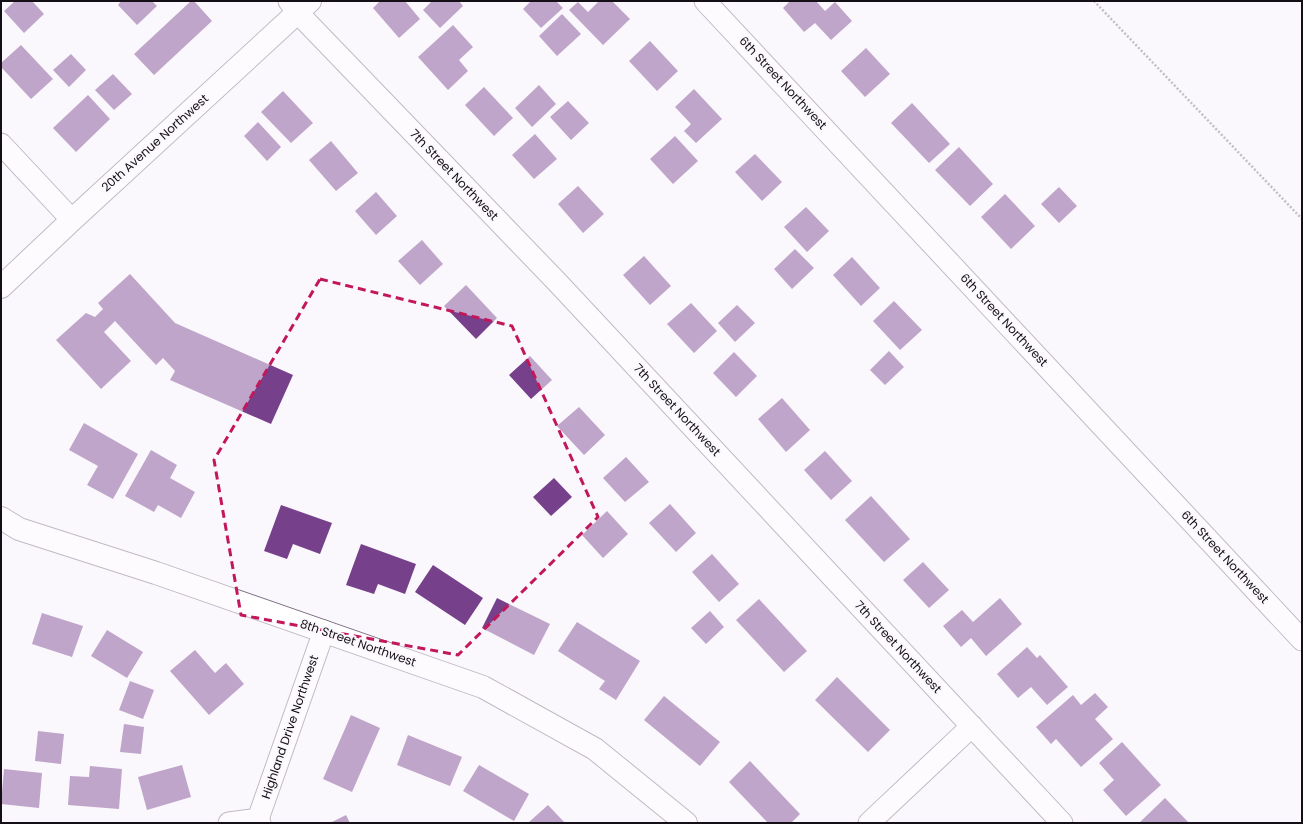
<svg xmlns="http://www.w3.org/2000/svg" width="1303" height="824" viewBox="0 0 1303 824" font-family="Poppins,sans-serif">
  <style>
    .building { fill: #76408a }
    .lines { fill: none; stroke-linecap: round; stroke-linejoin: round }
    .minor-casing { stroke: #7c6d83; stroke-width: 23 }
    .tertiary-casing { stroke: #7c6d83; stroke-width: 24 }
    .path { stroke: #7d787f; stroke-width: 2.5; stroke-dasharray: 2 2; stroke-linecap: butt }
    .minor { stroke: #fff; stroke-width: 21 }
    .tertiary { stroke: #fff; stroke-width: 22 }
    .marked { fill: none; stroke: #c2185b; stroke-width: 3; stroke-dasharray: 8 5; stroke-linejoin: round }
    .labels { text-anchor: middle; stroke-width: 4; stroke-linejoin: round; paint-order: stroke }
    .street-label { font-size: 12px; fill: #140e16; stroke: #fbf8fd }
  </style>
  <rect width="100%" height="100%" fill="#fbf8fd"/>
  <!-- building -->
  <path class="building" d="M15,1H32L44,14L24,33L4,11Z
    M121,1H152L157,6L137,25L118,5Z
    M191,1H194L212,21L154,75L134,54Z
    M380,1H405L420,19L399,38L373,8Z
    M432,1H459L463,6L440,28L423,10Z
    M531,1H556L563,8L541,28L523,9Z
    M599,1H612L630,19L603,45L569,10L578,2L588,12Z
    M790,1H816L825,11L835,2L852,21L831,40L815,23L804,32L783,8Z
    M562,14L581,34L557,56L539,36Z
    M453,25L473,47L459,60L468,71L448,90L418,57Z
    M650,41L678,71L657,91L629,61Z
    M21,45L53,79L31,99L1,67V63Z
    M866,48L890,74L865,97L841,71Z
    M71,54L86,70L69,87L53,70Z
    M113,74L132,94L114,110L95,90Z
    M539,85L556,104L532,127L515,108Z
    M484,87L513,118L494,136L465,105Z
    M694,89L722,119L696,143L684,131L691,124L675,107Z
    M283,91L313,123L291,143L261,112Z
    M88,95L110,119L76,152L53,128Z
    M568,101L589,123L571,140L550,117Z
    M912,103L950,144L929,163L891,123Z
    M258,122L281,147L267,161L244,136Z
    M535,134L557,159L534,179L512,155Z
    M675,136L698,161L673,184L650,159Z
    M331,141L358,173L336,191L309,160Z
    M959,147L993,184L970,206L935,170Z
    M755,154L782,182L762,201L735,172Z
    M578,186L604,214L583,233L558,204Z
    M1059,187L1077,206L1059,223L1041,204Z
    M376,192L397,216L376,235L355,211Z
    M1005,194L1035,226L1011,249L981,217Z
    M806,207L829,231L807,252L784,227Z
    M422,240L443,264L420,285L398,261Z
    M795,249L814,268L792,289L774,269Z
    M644,256L671,286L650,305L623,275Z
    M852,257L880,288L861,306L833,275Z
    M130,274L175,323L293,375L271,424L170,380L175,371L163,358L156,365L115,321L104,332L131,361L101,389L56,340L86,313L95,317L103,309L98,303Z
    M466,285L497,318L476,339L444,306Z
    M894,301L922,330L900,350L873,321Z
    M691,303L717,331L694,353L667,324Z
    M737,305L755,323L735,342L718,323Z
    M889,351L904,367L885,385L870,370Z
    M734,352L757,376L736,397L713,373Z
    M530,356L552,380L531,399L509,375Z
    M782,398L810,430L786,452L758,419Z
    M579,407L605,435L584,455L557,426Z
    M84,423L138,454L113,499L87,485L98,466L69,450Z
    M151,450L177,465L170,478L195,492L181,518L158,505L154,512L125,496Z
    M825,451L852,481L831,500L804,470Z
    M626,457L649,482L625,502L603,478Z
    M554,478L572,497L551,516L533,497Z
    M871,496L910,539L884,562L845,520Z
    M670,504L696,533L676,552L649,523Z
    M281,505L332,523L320,554L293,544L287,559L264,551Z
    M607,511L628,534L603,558L582,535Z
    M361,544L416,564L405,594L378,584L374,594L346,585Z
    M712,554L739,584L719,602L692,572Z
    M923,562L949,590L929,608L903,580Z
    M433,565L483,598L465,625L415,592Z
    M497,598L550,624L534,655L482,628Z
    M1000,598L1022,624L986,656L971,638L961,647L943,626L962,610L973,622Z
    M759,599L807,651L784,672L736,620Z
    M710,611L724,627L706,644L691,628Z
    M42,613L83,626L72,657L32,644Z
    M577,622L640,661L616,700L599,689L605,681L558,651Z
    M107,630L143,652L127,678L91,656Z
    M1027,647L1037,658L1040,655L1068,687L1047,705L1031,687L1018,698L997,674Z
    M195,650L215,673L226,663L244,684L209,715L170,671Z
    M837,677L890,730L868,752L815,700Z
    M130,681L154,690L143,719L119,710Z
    M1095,693L1108,707L1095,719L1113,739L1081,767L1056,739L1051,744L1036,727L1073,695L1081,705Z
    M664,696L720,742L700,766L644,720Z
    M351,715L380,728L352,792L323,779Z
    M124,724L144,727L141,754L120,752Z
    M38,731L64,734L61,764L35,761Z
    M408,735L462,757L450,786L397,765Z
    M1122,742L1161,785L1126,816L1103,790L1114,780L1099,763Z
    M750,761L800,814L791,823H768L729,782Z
    M182,765L191,797L147,810L138,777Z
    M479,765L529,794L514,821L463,791Z
    M90,766L122,769L119,809L68,805L70,776L89,777Z
    M4,769L42,773L39,808L1,804Z
    M1165,798L1189,823H1139Z
    M548,805L565,823H528Z
    M346,815L350,823H330Z"/>
  <g class="lines">
    <defs>
      <path id="minor" d="M289,1L297,12L558,283L1062,823
        M705,1L1302,640
        M1,144L72,220
        M229,823L258,819
        M260,823L258,819L324,631
        M869,823L972,726"/>
      <path id="tertiary" d="M1,287L72,220L310,1
        M1,518L19,529L156,573L483,687L595,749L686,823"/>
    </defs>
    <!-- minor casing -->
    <use href="#minor" class="minor-casing"/>
    <!-- tertiary casing -->
    <use href="#tertiary" class="tertiary-casing"/>
    <!-- path -->
    <path class="path" d="M1094,1L1302,219"/>
    <!-- minor -->
    <use href="#minor" class="minor"/>
    <!-- tertiary -->
    <use href="#tertiary" class="tertiary"/>
  </g>
  <!-- marked area -->
  <path d="M0 0H1303V824H0ZM320,279L512,326L598,517L458,655L241,615L214,460Z" fill="#fbf8fd" fill-opacity=".55" fill-rule="evenodd"/>
  <path class="marked" d="M320,279L512,326L598,517L458,655L241,615L214,460Z"/>
  <g class="labels">
    <!-- street labels -->
    <g class="street-label">
      <text transform="translate(783 83) rotate(47)" y="4">6th Street Northwest</text>
      <text transform="translate(155 143) rotate(-42)" y="4">20th Avenue Northwest</text>
      <text transform="translate(454 175) rotate(46)" y="4">7th Street Northwest</text>
      <text transform="translate(1004 320) rotate(47)" y="4">6th Street Northwest</text>
      <text transform="translate(677 410) rotate(47)" y="4">7th Street Northwest</text>
      <text transform="translate(1225 557) rotate(47)" y="4">6th Street Northwest</text>
      <text transform="translate(358 643) rotate(19)" y="4">8th Street Northwest</text>
      <text transform="translate(898 647) rotate(47)" y="4">7th Street Northwest</text>
      <text transform="translate(290 727) rotate(-71)" y="4">Highland Drive Northwest</text>
    </g>
  </g>
  <!-- border -->
  <rect width="1303" height="824" fill="none" stroke="#140e16" stroke-width="4"/>
</svg>
